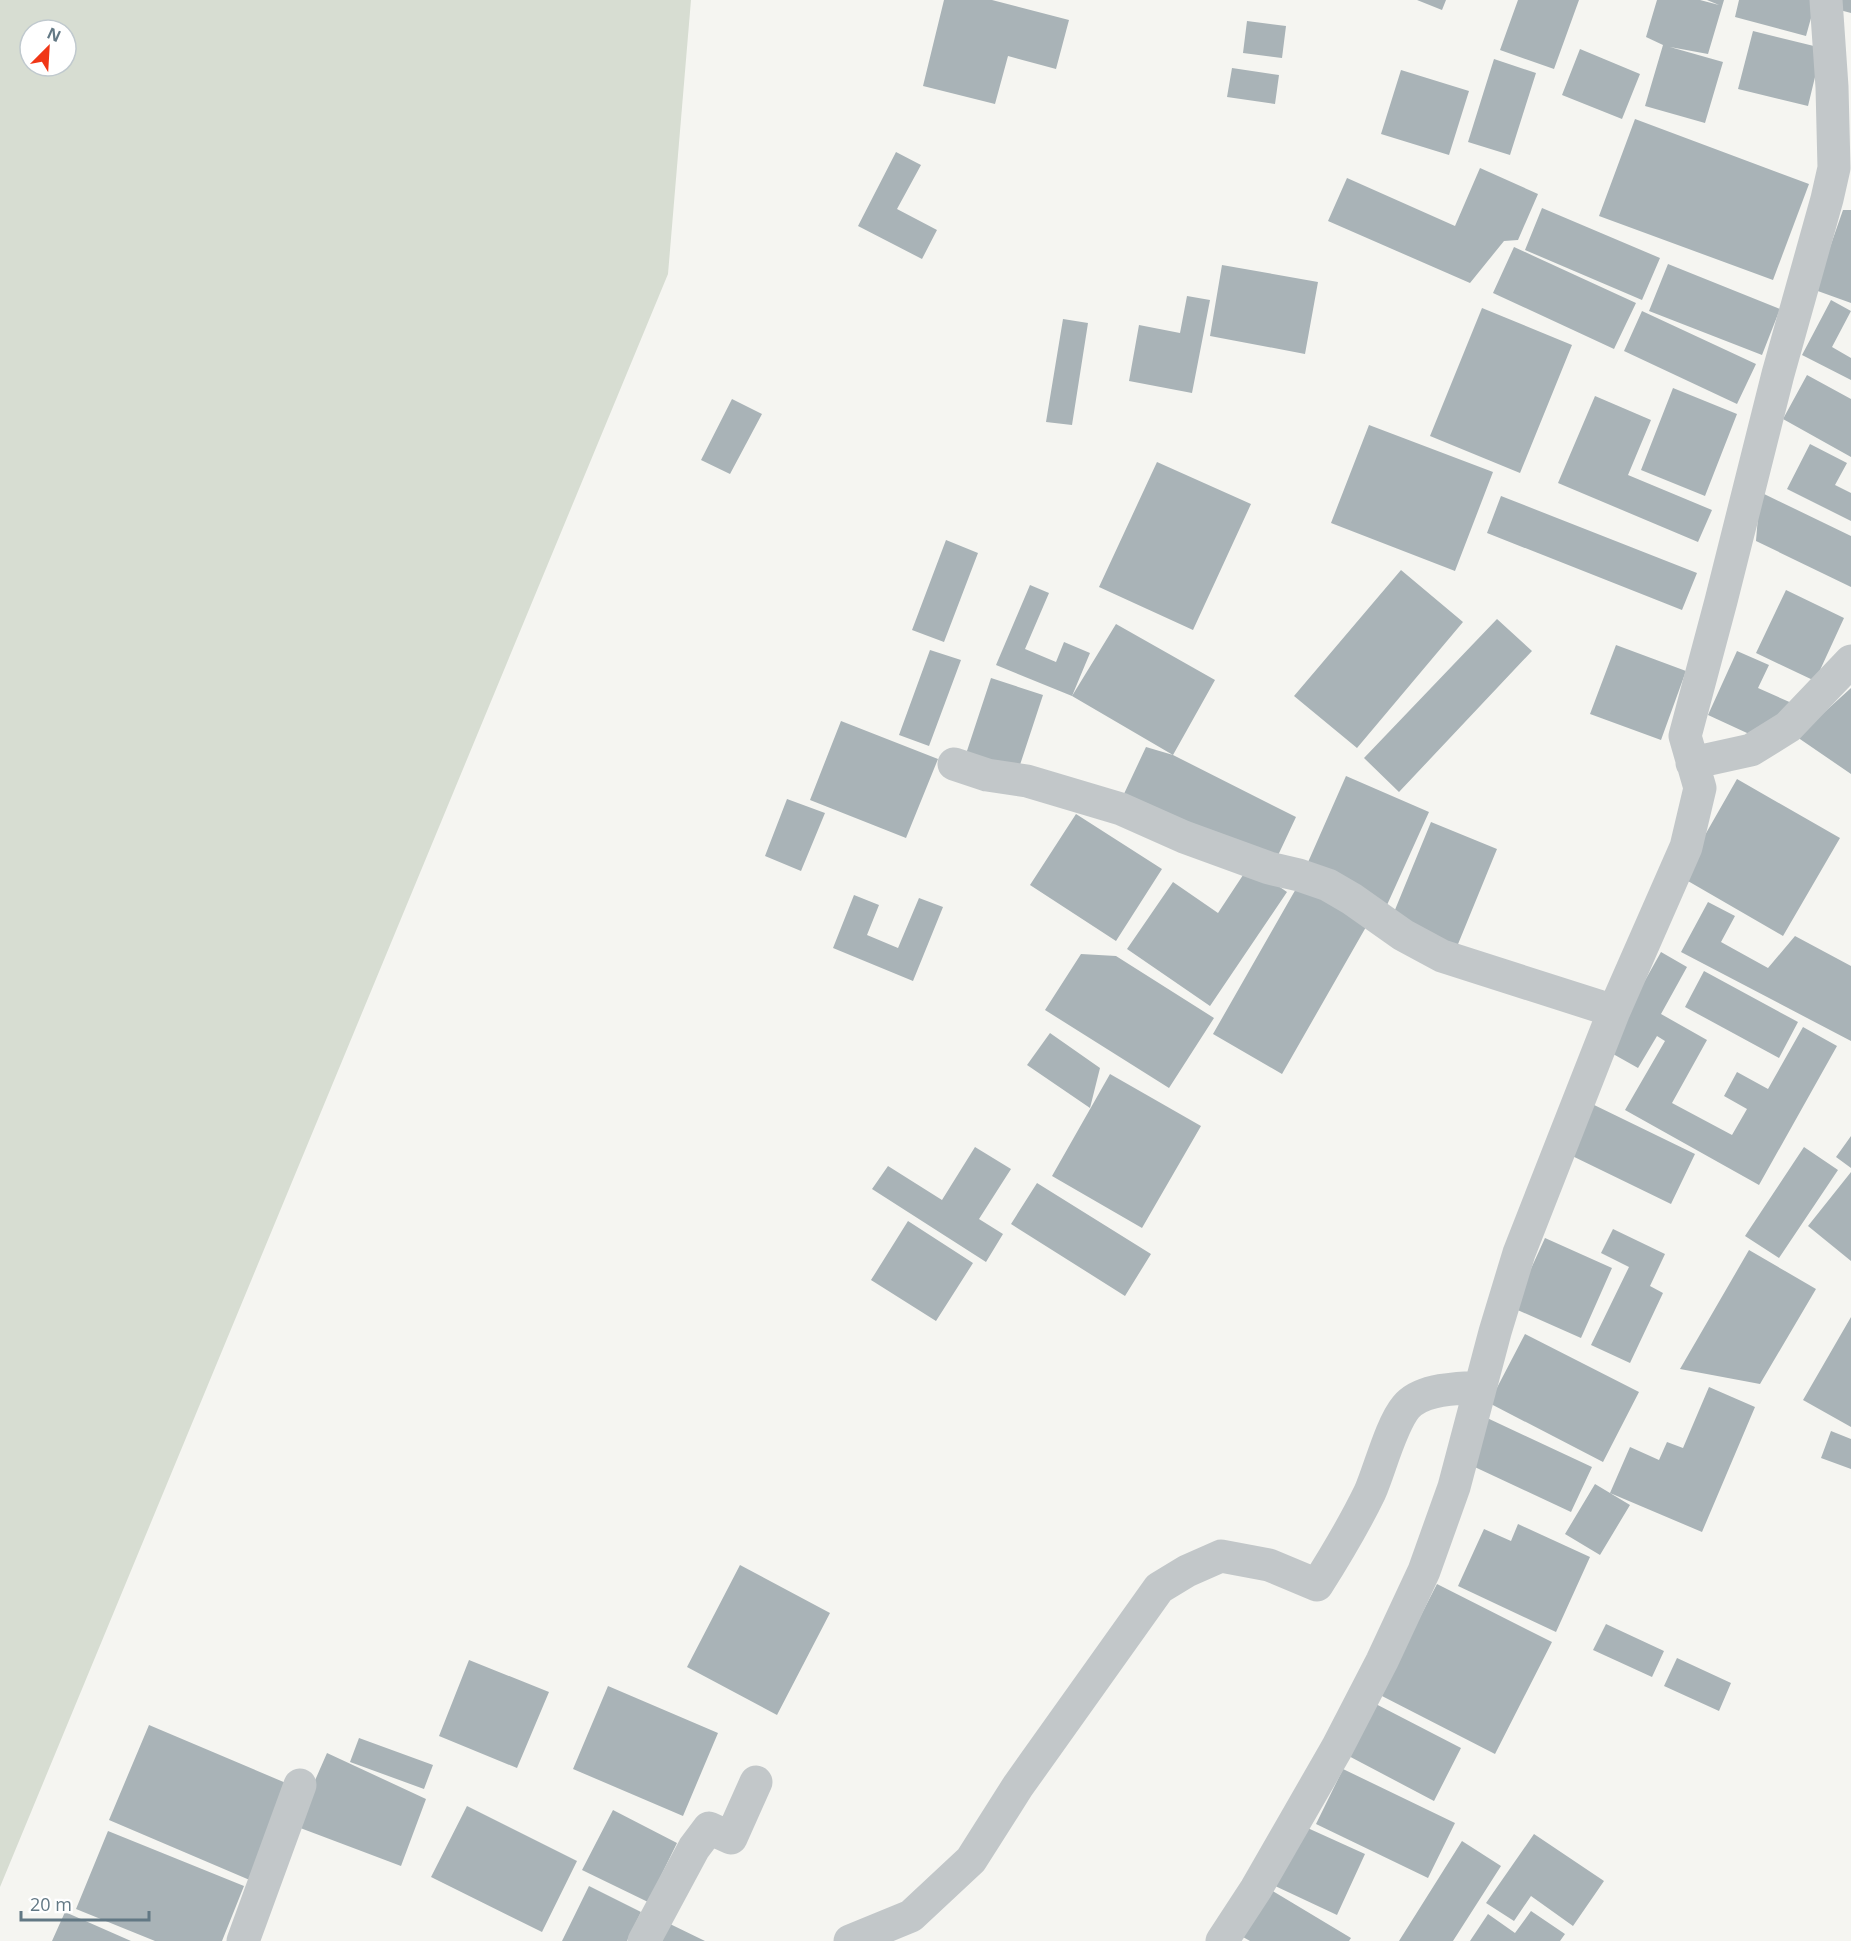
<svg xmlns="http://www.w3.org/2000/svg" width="1851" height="1941" viewBox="0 0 1851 1941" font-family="'Open Sans',sans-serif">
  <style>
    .green { fill: #d7ddd2; fill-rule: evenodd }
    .building { fill: #a9b3b7 }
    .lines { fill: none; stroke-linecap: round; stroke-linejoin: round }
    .minor { stroke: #c2c7c9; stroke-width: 33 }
  </style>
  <rect width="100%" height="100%" fill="#f5f5f1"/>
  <!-- green -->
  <path class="green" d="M0,0H691L668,274L0,1887ZM30,30H66V66H30Z"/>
  <!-- building -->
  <path class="building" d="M944,0H992L1069,20L1056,69L1008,56L995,104L923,86Z
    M1417,0H1446L1442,10Z
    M1518,0H1579L1554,69L1500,50Z
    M1657,0H1700L1719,5L1707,0H1724L1708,54L1670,47L1723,62L1705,123L1645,106L1663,45L1646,37Z
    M1739,0H1816L1806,36L1735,17Z
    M1838,0H1851V13L1836,9Z
    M1247,21L1286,26L1282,58L1243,53Z
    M1753,31L1822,48L1808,106L1738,89Z
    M1580,49L1640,74L1622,119L1562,95Z
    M1494,59L1536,73L1510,155L1468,142Z
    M1232,68L1279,75L1275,104L1227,97Z
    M1401,70L1469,91L1449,155L1381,134Z
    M1635,119L1809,184L1773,280L1599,216Z
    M896,152L921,165L897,209L937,230L922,259L858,226Z
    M1480,168L1538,194L1518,240L1504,241L1470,283L1328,221L1347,178L1455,226Z
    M1542,208L1660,258L1642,300L1525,250Z
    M1843,210H1851V303L1815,290Z
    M1514,247L1636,303L1614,349L1493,293Z
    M1668,264L1780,309L1762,355L1649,311Z
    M1222,265L1318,282L1305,354L1210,336Z
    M1187,296L1210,300L1192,393L1129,381L1139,325L1180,333Z
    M1831,300L1851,311L1832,347L1851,358V380L1802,355Z
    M1482,308L1572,345L1520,473L1430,436Z
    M1642,311L1756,364L1737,404L1624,351Z
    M1063,319L1088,323L1072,425L1046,422Z
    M1807,375L1851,399V457L1783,419Z
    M1673,388L1737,414L1705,496L1641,470Z
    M1595,396L1651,420L1628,475L1712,510L1698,542L1558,483Z
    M732,399L762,414L730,474L701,460Z
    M1369,425L1493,472L1455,571L1331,523Z
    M1810,444L1847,463L1835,485L1851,493V521L1787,489Z
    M1157,462L1251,504L1193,630L1099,587Z
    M1760,492L1851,536V587L1756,541Z
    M1501,496L1697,573L1682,610L1487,533Z
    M946,540L978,553L944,642L912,630Z
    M1401,570L1463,622L1357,748L1294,696Z
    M1030,585L1049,593L1025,649L1056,662L1064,642L1090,653L1072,696L996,665Z
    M1786,590L1844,618L1815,681L1756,653Z
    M1497,619L1532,651L1399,792L1364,758Z
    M1116,624L1215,680L1173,755L1072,696Z
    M1616,645L1686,671L1661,740L1590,714Z
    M930,650L961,660L929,746L899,735Z
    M1737,651L1769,665L1758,688L1794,704L1760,739L1708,715Z
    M991,678L1043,695L1016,777L964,760Z
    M1851,688V774L1797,737Z
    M841,721L938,759L906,838L810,800Z
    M1146,747L1173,755L1296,817L1273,866L1123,796Z
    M1346,776L1429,812L1387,905L1305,869Z
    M1737,779L1840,838L1783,936L1681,877Z
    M787,799L825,813L801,871L765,856Z
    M1076,814L1162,869L1116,941L1030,885Z
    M1431,822L1497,849L1456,949L1390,922Z
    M1249,866L1287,892L1210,1006L1127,949L1173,882L1218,913Z
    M1301,880L1370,920L1282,1074L1213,1034Z
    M854,895L879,905L867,935L898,948L919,898L943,907L913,981L833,948Z
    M1708,902L1735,916L1721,942L1768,968L1795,936L1851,966V1041L1681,952Z
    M1661,952L1687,967L1661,1014L1707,1040L1672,1103L1732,1135L1747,1109L1724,1096L1737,1072L1768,1089L1803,1027L1837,1046L1759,1185L1625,1110L1665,1041L1657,1036L1638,1068L1606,1050Z
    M1081,954L1116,956L1214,1018L1169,1088L1045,1010Z
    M1704,971L1798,1022L1779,1058L1685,1007Z
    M1050,1033L1100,1068L1090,1108L1027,1065Z
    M1110,1074L1201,1126L1142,1228L1052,1176Z
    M1588,1102L1695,1154L1671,1204L1564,1152Z
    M1851,1136V1168L1836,1157Z
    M975,1147L1011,1169L979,1219L1003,1234L986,1262L872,1189L888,1166L942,1200Z
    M1804,1147L1838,1170L1779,1258L1745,1236Z
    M1851,1172V1261L1808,1226Z
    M1037,1183L1151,1254L1125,1296L1011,1224Z
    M908,1221L973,1263L936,1321L871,1280Z
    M1613,1229L1665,1254L1650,1286L1663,1293L1630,1363L1591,1345L1629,1267L1601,1253Z
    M1545,1238L1612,1268L1581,1338L1513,1308Z
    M1749,1250L1816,1289L1760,1384L1680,1369Z
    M1851,1317V1427L1803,1400Z
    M1525,1334L1639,1392L1603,1462L1489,1403Z
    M1709,1387L1755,1407L1702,1532L1610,1493L1630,1447L1659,1460L1667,1442L1683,1448Z
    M1485,1417L1592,1467L1571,1512L1464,1462Z
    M1831,1431L1851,1439V1469L1821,1458Z
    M1595,1484L1630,1505L1600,1555L1565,1534Z
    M1518,1524L1590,1557L1556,1632L1458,1586L1484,1529L1511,1541Z
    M740,1565L830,1613L777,1715L687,1667Z
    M1437,1584L1552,1642L1495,1754L1380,1695Z
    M1606,1624L1664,1651L1652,1677L1593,1650Z
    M1677,1658L1731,1683L1719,1711L1664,1686Z
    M469,1660L549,1692L517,1768L439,1736Z
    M608,1686L718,1733L683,1816L573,1769Z
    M1370,1701L1461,1748L1434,1801L1343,1753Z
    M149,1725L293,1786L252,1881L109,1820Z
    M359,1738L433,1765L424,1789L350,1762Z
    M327,1753L426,1799L401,1866L295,1826Z
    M1343,1769L1455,1823L1428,1878L1316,1824Z
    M467,1806L577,1861L542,1932L431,1877Z
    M613,1810L677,1843L648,1902L582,1870Z
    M1301,1825L1365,1854L1337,1915L1273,1885Z
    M108,1831L244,1886L222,1941H155L76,1909Z
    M1534,1834L1604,1881L1573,1926L1531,1896L1514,1921L1486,1903Z
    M1462,1841L1501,1866L1453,1941H1399Z
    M589,1886L641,1912L627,1941H562Z
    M1271,1890L1351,1938L1349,1941H1250L1243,1937Z
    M1531,1911L1565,1934L1560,1941H1470L1488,1914L1515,1933Z
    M65,1912L131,1941H52Z
    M670,1924L705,1941H662Z"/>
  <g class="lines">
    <!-- minor -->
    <path class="minor" d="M1692,763L1751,750L1788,727L1851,661
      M954,764L987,775L1027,781L1121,809L1184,837L1269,868L1299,875L1328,885L1352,899L1403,935L1442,956L1614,1011
      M243,1941L300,1785
      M644,1941L694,1848L709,1828L731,1838L756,1782
      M850,1941L911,1916L971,1860L1018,1786L1159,1588L1187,1571L1221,1556L1269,1565L1317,1585C1336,1555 1354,1525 1370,1492C1380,1469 1391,1425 1406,1407C1422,1388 1457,1389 1480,1387
      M1222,1941L1256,1889L1337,1748L1382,1661L1424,1571L1454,1487L1495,1332L1519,1253L1614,1011L1686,847L1700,788L1685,736L1721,601L1778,374L1827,199L1834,168L1832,87L1826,0"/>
  </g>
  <!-- north arrow -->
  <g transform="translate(48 48) rotate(24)"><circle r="28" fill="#ffffff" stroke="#c0c9ce" stroke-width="1.5"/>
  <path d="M0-4.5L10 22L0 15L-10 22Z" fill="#f03616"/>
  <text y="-9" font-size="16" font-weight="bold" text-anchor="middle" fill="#627884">N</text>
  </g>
  <!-- scale -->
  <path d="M21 1911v9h128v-9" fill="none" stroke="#627884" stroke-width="3"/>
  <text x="30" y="1911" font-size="18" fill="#627884" stroke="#ffffff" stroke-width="4.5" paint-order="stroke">20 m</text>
</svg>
